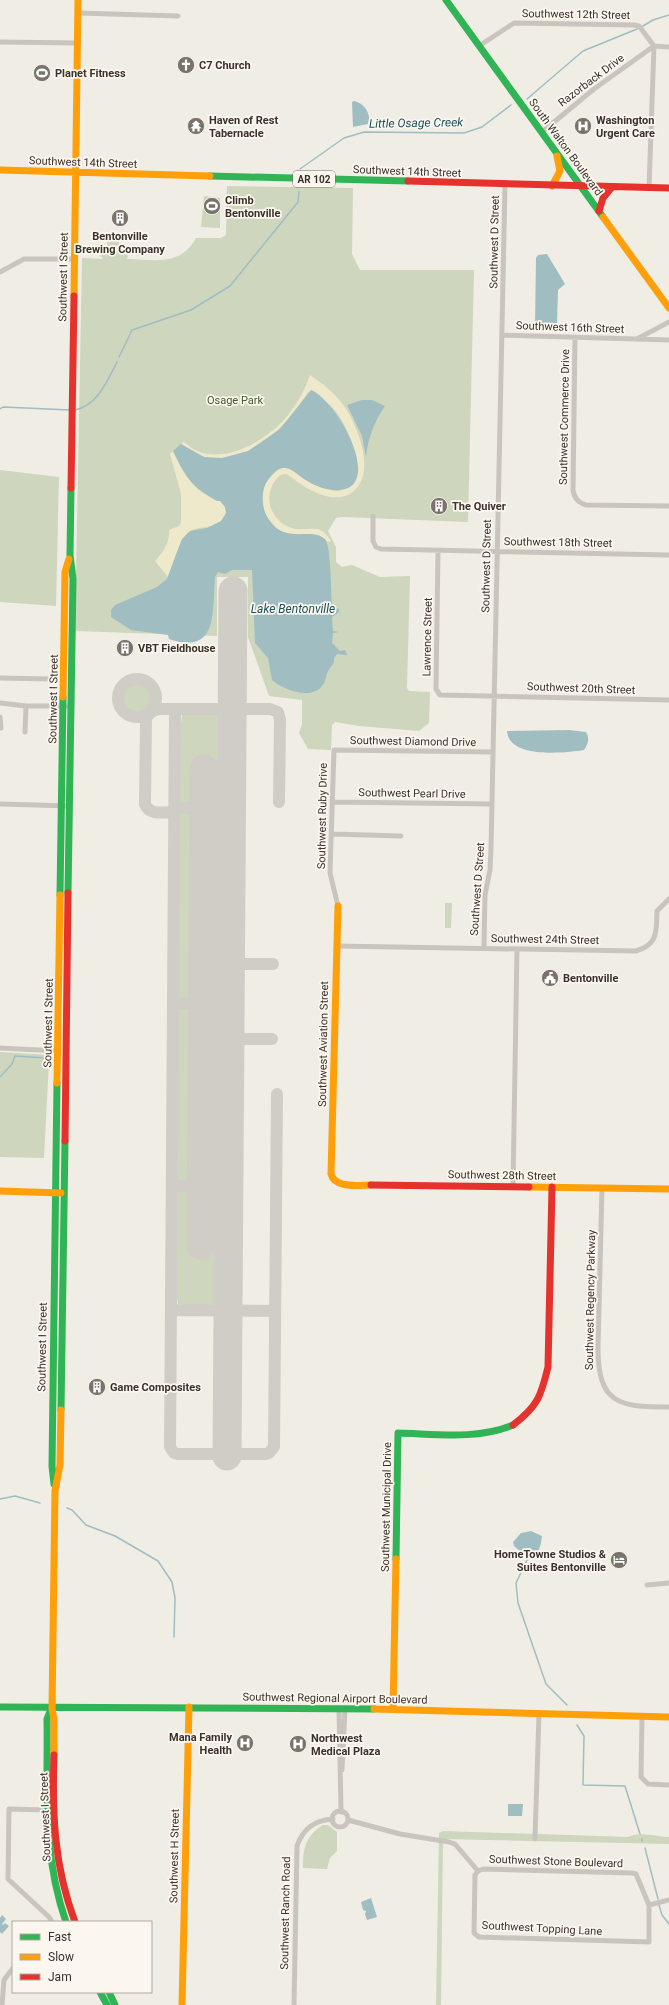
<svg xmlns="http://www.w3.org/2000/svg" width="669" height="2005" viewBox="0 0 669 2005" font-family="Roboto,sans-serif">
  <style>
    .green { fill: #ced6be }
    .sand { fill: #efe9cc }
    .water { fill: #a0bdc1 }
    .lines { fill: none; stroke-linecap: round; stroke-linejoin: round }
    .stream { stroke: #a0bdc1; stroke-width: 1.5 }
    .taxiway { stroke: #d0cdc6; stroke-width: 12 }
    .runway { stroke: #d0cdc6; stroke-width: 29 }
    .street { stroke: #c9c5be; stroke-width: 5 }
    .fast { stroke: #30b455; stroke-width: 7 }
    .slow { stroke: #ff9f0a; stroke-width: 7 }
    .jam { stroke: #e5322d; stroke-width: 7 }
    .labels { text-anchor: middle; stroke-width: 3.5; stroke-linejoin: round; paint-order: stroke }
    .shield { fill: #fbf7ee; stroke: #756d66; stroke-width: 1 }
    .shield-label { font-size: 10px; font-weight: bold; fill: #3b322b }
    .street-label { font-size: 11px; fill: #3b322b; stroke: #fbf7ee }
    .poi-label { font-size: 11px; font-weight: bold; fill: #3b322b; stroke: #fbf7ee; text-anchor: start }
    .park-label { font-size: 11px; fill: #435a2e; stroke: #fbf7ee }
    .water-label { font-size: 12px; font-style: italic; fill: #1e505e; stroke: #fbf7ee }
  </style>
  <rect width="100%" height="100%" fill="#f0ede5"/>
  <!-- green -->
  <path class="green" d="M227,186L353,188L352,254L360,270H474L468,522L342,517L336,518L328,531L336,547V562L342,567L352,565L380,577L410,576L407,688L409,691L430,692L429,723L419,731L359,726L335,722L332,725L331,750L308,749L299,733L302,724V700L269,696L248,637V577H217V636L75,631L82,258L103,259L100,255L107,250V236H119V246H112L111,251L129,252L127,259C155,260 181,266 196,238H221L226,235Z
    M204,196L220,198V228L201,227Z
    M0,470L59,477L56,606L0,602Z
    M121 698a16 16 0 1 1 32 0a16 16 0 1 1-32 0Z
    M193,712H215L220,715L226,734L221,1296L219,1303L203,1307L178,1304L175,1283L179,741L182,715Z
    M445,903H452L451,928H445Z
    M0,1052L52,1055V1059L49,1061L44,1158L0,1157Z
    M323,1825H328L337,1832V1851L330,1858L327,1869L303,1868C303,1849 305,1836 323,1825Z
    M443,1831L628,1837C642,1831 655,1837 669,1837V1844L443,1839L441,2005H436L439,1833Z"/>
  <!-- sand -->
  <path class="sand" d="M310,375C323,384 335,393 344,406C358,426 376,472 354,491C347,497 338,498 330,497C314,494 300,484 287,474C280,474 276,478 273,484C263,501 274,523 292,528C301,531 312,527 320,530C325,532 328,536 331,541L327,542C317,524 263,552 263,498C263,490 265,482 271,476C275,472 278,468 284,468C292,467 299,475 305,479C315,485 328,491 340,491L357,474C359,453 345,419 330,405C324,400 315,396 308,392C288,425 246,470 202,456C195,454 188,449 181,444L184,442C213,470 258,446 282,422C295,408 304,393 310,375Z
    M173,451C180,466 187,480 200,491C208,497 228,499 226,513C223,530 200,525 190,531C180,537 172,566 168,577L155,561C163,552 170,543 169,530L179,526L181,523V494L170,454Z"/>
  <!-- water -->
  <path class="water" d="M354,101C364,103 372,114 368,124L353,127L352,102Z
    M547,254L565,284L558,290L557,325L554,328L535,326L536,258L538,255Z
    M311,390C333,398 376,469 350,487C336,495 316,487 304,479C298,475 291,467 283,468C279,468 276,471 273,474C268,479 264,485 263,492C262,503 263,512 270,521C287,545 311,526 325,539C331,544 331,596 332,607L339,609V612L332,617L333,631L339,632L333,633L332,643L340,651L345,650L347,655L337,654L334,658C335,664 331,666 328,671C326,675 326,679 324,683C314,702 283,690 272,680L268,658L255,643L252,570H232L225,574L218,572L215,577C212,611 219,656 169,639L168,635L131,630L111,617V610L115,605L157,587L167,579L182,539L190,531L207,528L221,521L226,513L225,507L220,501H217C192,487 186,478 173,451L181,444L204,457L222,458L248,451L280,429Z
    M362,400H372L385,406C374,422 368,438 366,457L362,436L347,405Z
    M569,730L586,732C590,739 588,744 584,750C565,753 509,759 507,731Z
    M531,1531L542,1536C541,1546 539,1555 528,1558L514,1546L513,1542L521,1533Z
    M508,1804H523L522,1816H508Z
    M371,1898L377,1917L367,1920L365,1914L366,1911L363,1910L361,1902Z
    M2,1915L6,1919L2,1924L3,1925L5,1923L9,1926L2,1934L0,1932V1918Z"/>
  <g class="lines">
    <!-- stream -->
    <path class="stream" d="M643,26L653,20L669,15
      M527,99L583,51L637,29
      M300,169L344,138L364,132L464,133L482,127L511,105
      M119,357L132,330L191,310L230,286L298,202L299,192
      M0,409L3,407L70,410
      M75,410C98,405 107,381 117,362
      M0,1077L12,1064L15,1056L46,1058
      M0,1499L15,1496L40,1503
      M67,1508L72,1510L86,1525L115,1536L158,1561L172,1582L175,1598L174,1637
      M528,1558L516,1583L518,1603L546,1684L567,1705
      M577,1725L584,1736L583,1785L625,1786L640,1834
      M642,1839V1841
      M645,1848L658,1899
      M659,1905L662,1915L669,1924"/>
    <!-- taxiway -->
    <path class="taxiway" d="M118 698a19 19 0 1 1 38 0a19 19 0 1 1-38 0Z
      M175,709L170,1447L174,1453L178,1454H265L269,1453L274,1447L277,1094
      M175,808H204
      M175,812C165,812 149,816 145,804L146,718L151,712L158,709H270L278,712L280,720L279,802
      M230,964H273
      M173,1003L203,1004
      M203,1039H272
      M172,1186H201
      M171,1310L275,1311"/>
    <!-- runway -->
    <path class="runway" d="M201,1245L204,769
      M227,1456L233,591"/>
    <!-- street -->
    <path class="street" d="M78,13L178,16
      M0,42L77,43
      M479,46L514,23L634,25L639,26L654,46L669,47
      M542,132L594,89L654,46
      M649,188L654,46
      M0,272L24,259H75
      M502,335L669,340
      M575,337L573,490C574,498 579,503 586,505L669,506
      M637,339L669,322
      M373,516V541L376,547L381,549L669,555
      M438,550L436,689L440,695L669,700
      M0,678L51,679
      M0,703L26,706H72
      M0,717L1,728
      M25,732L26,706
      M332,802L491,804
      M0,804L70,806
      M332,834L401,836
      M338,906L330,873L334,750L492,752
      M337,946L636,951C659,944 656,931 657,911L669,899
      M484,947L485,895L490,870L491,849L505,185
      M0,1048L58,1051
      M513,1186L517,949
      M602,1188L598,1348C598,1404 619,1407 669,1407
      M647,1585L669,1583
      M339,1708L341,1812
      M642,1716L641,1777L648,1784L669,1785
      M342,1770L345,1708
      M46,1810L9,1809L8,1879L49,1917L52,1922
      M332 1819a8 8 0 1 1 16 0a8 8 0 1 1-16 0Z
      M348,1820L400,1834L449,1842L455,1844L478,1871L483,1869L632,1873L636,1874L649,1905V1942L479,1937L474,1933L475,1875L478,1871
      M535,1839L539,1713
      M649,1905L669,1900
      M2,2005L4,1980L13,1968
      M294,2005L297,1846C303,1828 315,1820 333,1819"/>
    <!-- fast -->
    <path class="fast" d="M446,0L603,217
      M210,176L408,181
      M68,893L73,579L70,555L71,488
      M60,895L63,697
      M61,1410L65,1141
      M54,1484L52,1466L57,1083
      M396,1559L398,1433C436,1434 477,1440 513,1425
      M0,1707L374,1709
      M51,1709L47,1719C48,1790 42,1853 66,1922
      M100,1992L107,2005
      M109,1992L115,2005"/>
    <!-- slow -->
    <path class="slow" d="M0,170L210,176
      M552,186L560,171L557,156
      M603,217L669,308
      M74,296L78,0
      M63,697L65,572L69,559
      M338,906L331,1174C335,1189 359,1185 371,1185
      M57,1083L60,895
      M529,1187L669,1189
      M0,1191L61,1193
      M374,1709L669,1717
      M393,1709L396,1559
      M54,1755V1719L52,1709L55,1491L60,1465L61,1410
      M182,2005L189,1707"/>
    <!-- jam -->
    <path class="jam" d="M408,181L669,188
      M599,211L603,198L612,187
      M71,488L74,296
      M65,1141L68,893
      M371,1185L529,1187
      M513,1425C538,1406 541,1396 548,1367L552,1187
      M54,1755C52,1814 54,1866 75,1922"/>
  </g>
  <!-- icons -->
  <defs>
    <symbol id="church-disc" viewBox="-11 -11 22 22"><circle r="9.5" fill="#7a736c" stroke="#fbf7ee"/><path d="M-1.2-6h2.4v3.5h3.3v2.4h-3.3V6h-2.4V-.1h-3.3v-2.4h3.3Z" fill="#fff"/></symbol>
    <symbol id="stadium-disc" viewBox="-11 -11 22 22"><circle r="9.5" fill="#7a736c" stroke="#fbf7ee"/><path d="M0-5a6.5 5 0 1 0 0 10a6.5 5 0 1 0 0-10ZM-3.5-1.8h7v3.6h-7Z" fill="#fff"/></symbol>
    <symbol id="temple-disc" viewBox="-11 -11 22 22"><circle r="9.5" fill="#7a736c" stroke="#fbf7ee"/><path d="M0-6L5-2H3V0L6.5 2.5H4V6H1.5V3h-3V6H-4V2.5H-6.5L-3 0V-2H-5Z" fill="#fff"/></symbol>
    <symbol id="hospital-disc" viewBox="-11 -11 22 22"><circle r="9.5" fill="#7a736c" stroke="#fbf7ee"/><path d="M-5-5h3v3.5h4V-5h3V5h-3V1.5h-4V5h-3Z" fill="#fff"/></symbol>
    <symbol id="building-disc" viewBox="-11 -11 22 22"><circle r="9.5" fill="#7a736c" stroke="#fbf7ee"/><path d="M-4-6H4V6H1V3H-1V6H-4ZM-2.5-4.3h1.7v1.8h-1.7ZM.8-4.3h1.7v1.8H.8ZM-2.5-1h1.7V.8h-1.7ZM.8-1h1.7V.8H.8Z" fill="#fff"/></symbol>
    <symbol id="civic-disc" viewBox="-11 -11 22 22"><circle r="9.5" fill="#7a736c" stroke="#fbf7ee"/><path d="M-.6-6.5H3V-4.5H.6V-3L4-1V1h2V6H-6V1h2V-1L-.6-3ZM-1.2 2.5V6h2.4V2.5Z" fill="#fff"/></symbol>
    <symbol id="hotel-disc" viewBox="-11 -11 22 22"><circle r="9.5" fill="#7a736c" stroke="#fbf7ee"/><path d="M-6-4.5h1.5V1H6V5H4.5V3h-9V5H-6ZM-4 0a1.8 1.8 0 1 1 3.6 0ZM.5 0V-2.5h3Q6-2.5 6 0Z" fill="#fff"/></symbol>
  </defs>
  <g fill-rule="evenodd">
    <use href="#church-disc" x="176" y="55" width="20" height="20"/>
    <use href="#stadium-disc" x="32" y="63" width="20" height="20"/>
    <use href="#temple-disc" x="186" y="116" width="20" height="20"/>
    <use href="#hospital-disc" x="573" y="116" width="20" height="20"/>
    <use href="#stadium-disc" x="202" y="196" width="20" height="20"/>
    <use href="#building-disc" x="110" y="208" width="20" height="20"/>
    <use href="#building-disc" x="429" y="496" width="20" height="20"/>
    <use href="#building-disc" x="115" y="638" width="20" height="20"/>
    <use href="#civic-disc" x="540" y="968" width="20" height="20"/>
    <use href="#building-disc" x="87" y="1377" width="20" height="20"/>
    <use href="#hotel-disc" x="609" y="1550" width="20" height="20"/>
    <use href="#hospital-disc" x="235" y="1733" width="20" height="20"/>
    <use href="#hospital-disc" x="288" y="1734" width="20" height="20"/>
  </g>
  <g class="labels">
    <!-- shield labels -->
    <rect class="shield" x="293" y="171" width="42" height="16" rx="3"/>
    <g class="shield-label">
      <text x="314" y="183">AR 102</text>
    </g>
    <!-- street labels -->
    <g class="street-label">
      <text transform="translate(576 14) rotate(1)" y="4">Southwest 12th Street</text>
      <text transform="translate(591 80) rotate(-37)" y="4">Razorback Drive</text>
      <text transform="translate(566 147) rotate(54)" y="4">South Walton Boulevard</text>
      <text transform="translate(83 162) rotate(2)" y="4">Southwest 14th Street</text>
      <text transform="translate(407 171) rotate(2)" y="4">Southwest 14th Street</text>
      <text transform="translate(494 242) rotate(-89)" y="4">Southwest D Street</text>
      <text transform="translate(63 277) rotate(-89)" y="4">Southwest I Street</text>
      <text transform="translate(570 327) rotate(2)" y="4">Southwest 16th Street</text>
      <text transform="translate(564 417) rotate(-89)" y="4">Southwest Commerce Drive</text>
      <text transform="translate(558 542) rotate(1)" y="4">Southwest 18th Street</text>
      <text transform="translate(486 566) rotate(-89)" y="4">Southwest D Street</text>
      <text transform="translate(427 637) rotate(-89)" y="4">Lawrence Street</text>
      <text transform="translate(581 688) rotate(2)" y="4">Southwest 20th Street</text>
      <text transform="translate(53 699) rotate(-89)" y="4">Southwest I Street</text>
      <text transform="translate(413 741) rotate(1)" y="4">Southwest Diamond Drive</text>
      <text transform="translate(412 793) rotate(1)" y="4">Southwest Pearl Drive</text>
      <text transform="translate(322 816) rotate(-89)" y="4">Southwest Ruby Drive</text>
      <text transform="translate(477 889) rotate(-86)" y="4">Southwest D Street</text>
      <text transform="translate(545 939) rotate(1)" y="4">Southwest 24th Street</text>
      <text transform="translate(48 1023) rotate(-89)" y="4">Southwest I Street</text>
      <text transform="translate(323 1044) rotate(-89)" y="4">Southwest Aviation Street</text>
      <text transform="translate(502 1175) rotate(1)" y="4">Southwest 28th Street</text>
      <text transform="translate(590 1300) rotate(-89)" y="4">Southwest Regency Parkway</text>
      <text transform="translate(42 1347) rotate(-89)" y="4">Southwest I Street</text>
      <text transform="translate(386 1507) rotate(-89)" y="4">Southwest Municipal Drive</text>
      <text transform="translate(335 1698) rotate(1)" y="4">Southwest Regional Airport Boulevard</text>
      <text transform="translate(45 1817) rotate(-92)" y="4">Southwest I Street</text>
      <text transform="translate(174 1856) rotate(-89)" y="4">Southwest H Street</text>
      <text transform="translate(556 1861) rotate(2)" y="4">Southwest Stone Boulevard</text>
      <text transform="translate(285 1913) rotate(-89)" y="4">Southwest Ranch Road</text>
      <text transform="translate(542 1928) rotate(3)" y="4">Southwest Topping Lane</text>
    </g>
    <!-- poi labels -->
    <g class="poi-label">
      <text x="199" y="69">C7 Church</text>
      <text x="55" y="77">Planet Fitness</text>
      <text x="209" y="124">Haven of Rest<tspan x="209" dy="13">Tabernacle</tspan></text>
      <text x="596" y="124">Washington<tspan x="596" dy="13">Urgent Care</tspan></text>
      <text x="225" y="204">Climb<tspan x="225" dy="13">Bentonville</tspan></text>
      <text x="120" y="240" text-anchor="middle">Bentonville<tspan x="120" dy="13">Brewing Company</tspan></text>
      <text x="452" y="510">The Quiver</text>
      <text x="138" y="652">VBT Fieldhouse</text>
      <text x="563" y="982">Bentonville</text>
      <text x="110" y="1391">Game Composites</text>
      <text x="606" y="1558" text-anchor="end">HomeTowne Studios &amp;<tspan x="606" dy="13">Suites Bentonville</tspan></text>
      <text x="232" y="1741" text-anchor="end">Mana Family<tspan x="232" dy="13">Health</tspan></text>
      <text x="311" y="1742">Northwest<tspan x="311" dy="13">Medical Plaza</tspan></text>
    </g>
    <!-- park labels -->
    <g class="park-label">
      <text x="235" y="404">Osage Park</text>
    </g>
    <!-- water labels -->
    <g class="water-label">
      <text transform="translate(416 123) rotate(-1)" y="4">Little Osage Creek</text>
      <text x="293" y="613">Lake Bentonville</text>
    </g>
  </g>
  <!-- legend -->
  <rect x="12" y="1921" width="140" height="72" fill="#fbf7ee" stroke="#aea8a0"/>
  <rect x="20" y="1934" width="20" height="6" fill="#30b455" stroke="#aea8a0"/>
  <text x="48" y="1941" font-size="12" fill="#3b322b">Fast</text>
  <rect x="20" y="1954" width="20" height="6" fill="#ff9f0a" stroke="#aea8a0"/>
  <text x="48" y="1961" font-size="12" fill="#3b322b">Slow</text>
  <rect x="20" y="1974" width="20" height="6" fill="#e5322d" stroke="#aea8a0"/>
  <text x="48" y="1981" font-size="12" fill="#3b322b">Jam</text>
</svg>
